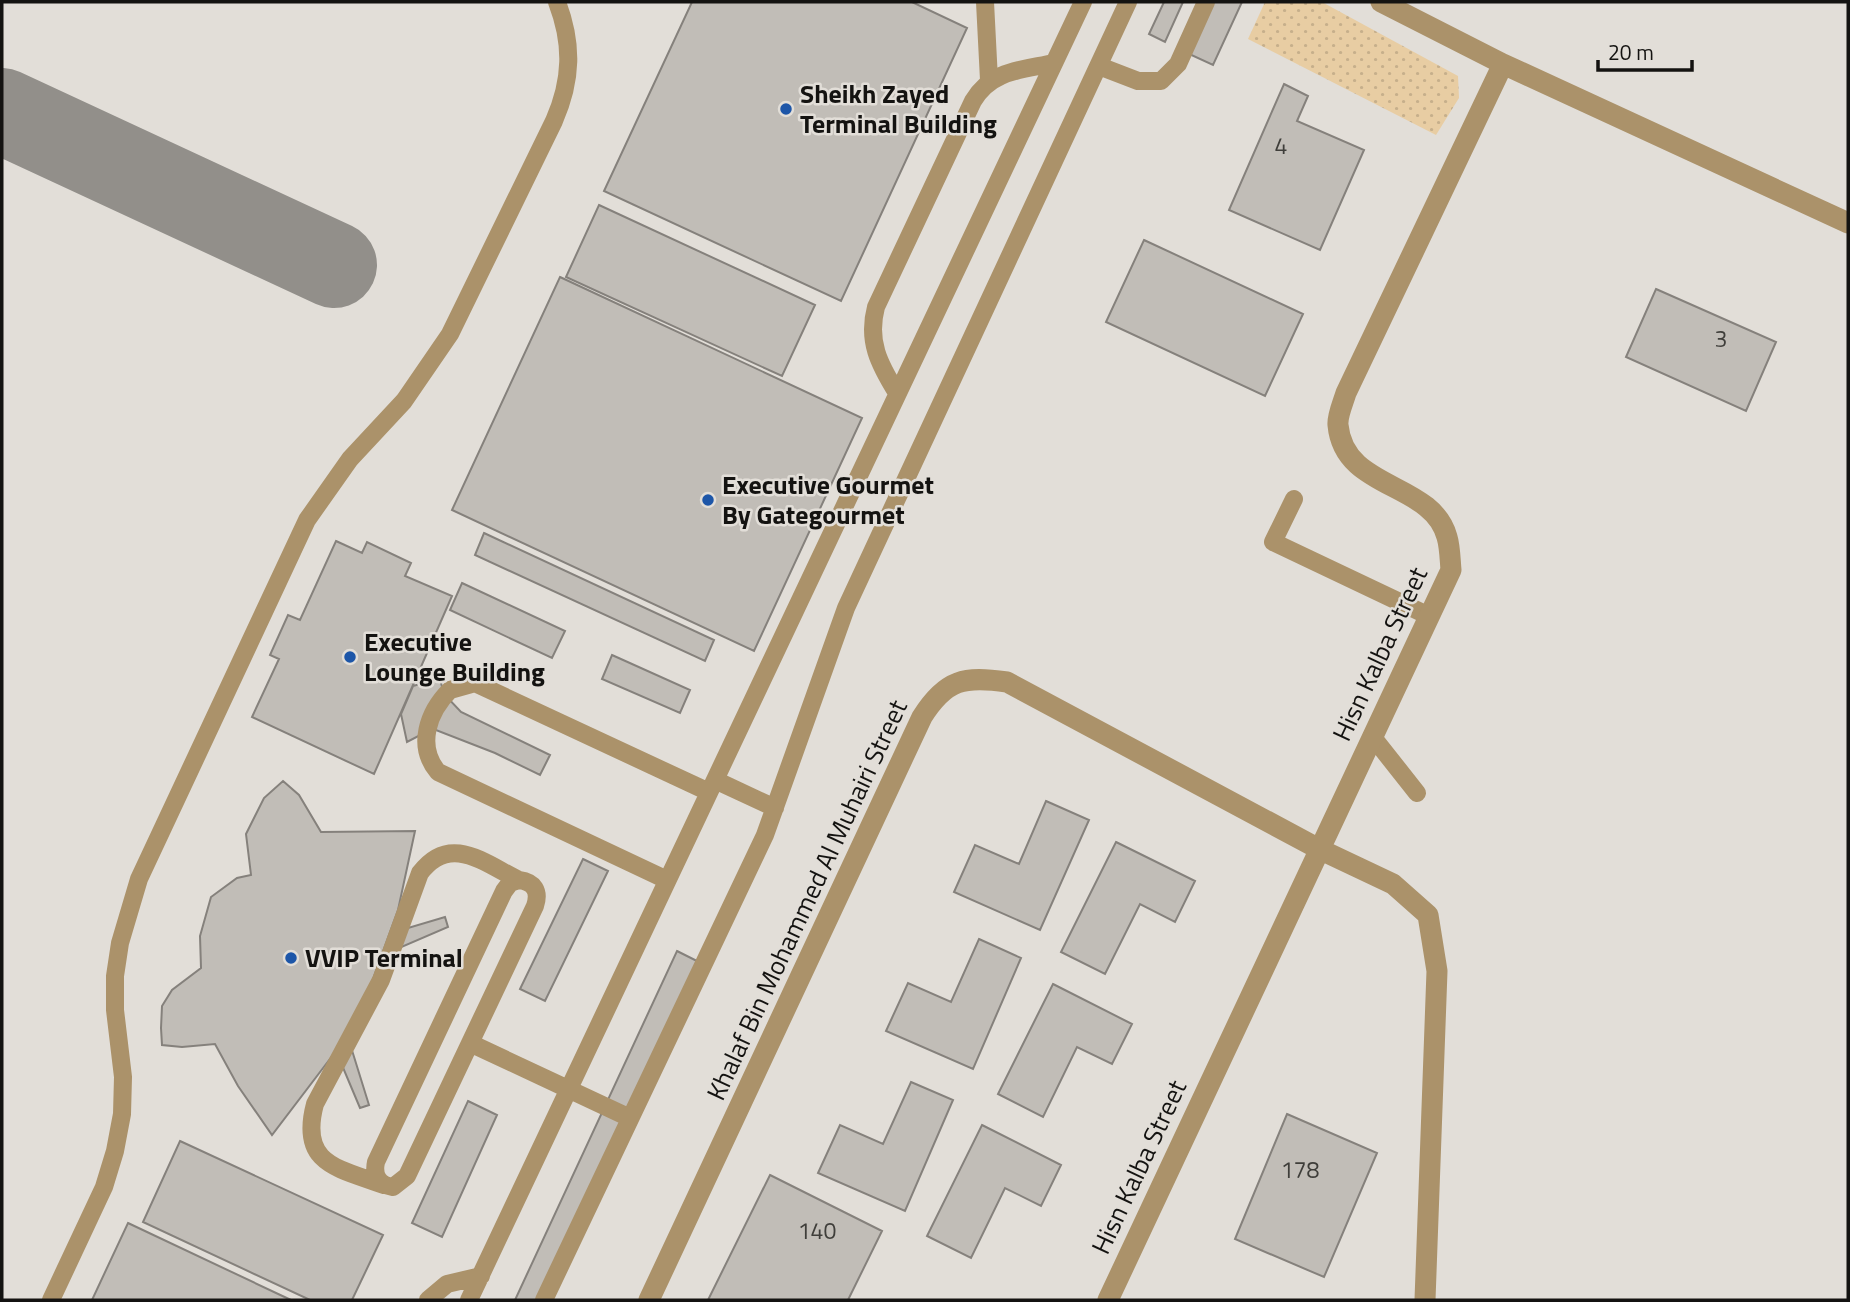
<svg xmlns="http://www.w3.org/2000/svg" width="1850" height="1302" viewBox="0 0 1850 1302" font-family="'Titillium Web',sans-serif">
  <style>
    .grass { fill: url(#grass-dots) }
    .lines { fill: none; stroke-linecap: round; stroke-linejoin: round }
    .taxiway { stroke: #928f8a; stroke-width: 86 }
    .building { fill: #c1bdb7; stroke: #85817c; stroke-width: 2 }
    .lane { stroke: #ab926a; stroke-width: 18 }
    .street { stroke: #ab926a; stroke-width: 21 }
    .poi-dot { fill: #1d56a8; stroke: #e2ded8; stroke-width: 2.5 }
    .labels { text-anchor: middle; stroke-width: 5; stroke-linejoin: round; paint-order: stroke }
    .number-label { font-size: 23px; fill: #3f3e3a }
    .poi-label { font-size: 26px; font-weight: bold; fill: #141311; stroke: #e2ded8; text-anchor: start }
    .street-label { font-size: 26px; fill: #141311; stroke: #e2ded8 }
  </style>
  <defs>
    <pattern id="grass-dots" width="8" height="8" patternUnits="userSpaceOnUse" patternTransform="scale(1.75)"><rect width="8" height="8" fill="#e8cda3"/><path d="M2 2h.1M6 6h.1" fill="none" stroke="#c6af8b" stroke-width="1.8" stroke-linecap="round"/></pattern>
  </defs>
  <rect width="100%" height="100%" fill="#e2ded8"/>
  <!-- grass -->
  <path class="grass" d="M1265,2H1322L1458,76L1459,98L1436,135L1248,39Z"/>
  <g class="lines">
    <!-- taxiway -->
    <path class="taxiway" d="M2,111L334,265"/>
  </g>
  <!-- building -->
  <path class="building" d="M692,2H912L967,28L841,301L604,191Z
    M1164,2H1183L1165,42L1149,34Z
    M1210,2H1242L1213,65L1187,53Z
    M1284,84L1308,96L1297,121L1364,150L1320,250L1229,210Z
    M599,205L815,305L782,376L566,277Z
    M1144,240L1303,314L1265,396L1106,322Z
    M560,277L862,418L754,651L452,510Z
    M1656,289L1776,342L1746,411L1626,357Z
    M484,533L714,640L705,661L475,555Z
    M336,541L362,553L367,542L411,563L405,576L452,596L374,774L252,717L279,659L270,655L288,615L300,620Z
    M462,583L565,631L552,658L450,610Z
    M612,655L690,690L680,713L602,679Z
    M438,672L444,694L461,712L550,755L540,775L495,753L436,730L428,731L407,742L401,714L413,686L423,683Z
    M283,781L299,795L321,832L415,831L398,910L369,990L336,1051L272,1135L238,1086L215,1044L182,1047L162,1045L161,1028L162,1006L172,990L201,968L200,936L211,897L237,878L251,875L246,834L264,798Z
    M1046,801L1089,820L1040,930L954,892L975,845L1019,864Z
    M1116,842L1195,881L1175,922L1140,904L1105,974L1061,952Z
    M583,859L608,871L545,1001L520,989Z
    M445,917L448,927L383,955L391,933Z
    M979,939L1021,958L973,1069L886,1031L908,983L951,1002Z
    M677,951L705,965L550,1300H515Z
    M1053,984L1132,1024L1112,1064L1077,1047L1043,1117L998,1094Z
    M346,1031L369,1105L360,1108L336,1051Z
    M911,1082L953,1100L905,1211L818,1173L840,1125L883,1144Z
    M468,1101L497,1115L442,1237L412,1223Z
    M1287,1114L1377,1153L1324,1277L1235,1239Z
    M982,1125L1061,1165L1041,1206L1005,1188L971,1258L927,1236Z
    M180,1141L383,1235L352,1300H310L143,1222Z
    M770,1175L882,1231L848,1300H708Z
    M128,1223L291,1300H92Z"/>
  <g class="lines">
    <!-- lane -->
    <path class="lane" d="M985,2L989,80
      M1099,66L1138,81H1161L1178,64L1206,2
      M897,393C879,364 867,341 876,307L973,101C991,70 1022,70 1054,63
      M1294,499L1273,542L1429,616
      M1372,736L1417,793
      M715,780L775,808
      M519,880C534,882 540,891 535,906L407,1176L393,1187C379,1185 373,1176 376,1162L504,891L510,883Z
      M667,880L438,772C416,746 428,712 450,690L475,683L709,792
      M472,1044L630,1118
      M384,1185C337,1168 299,1164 315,1104L381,980L420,873C450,833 484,863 519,880
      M51,1300L104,1187L115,1151L122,1114L123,1077L115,1010V976L120,943L139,879L307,520L350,459L404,401L450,334L554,121C572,80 573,44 557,2
      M428,1300L447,1284L481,1276
      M469,1300L1083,2
      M544,1300L765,835L846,608L1128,2"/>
    <!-- street -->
    <path class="street" d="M1381,2L1503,64L1848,223
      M649,1300L922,717C946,679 964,676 1007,682L1319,849L1393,884L1428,915L1437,971L1425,1300
      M1108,1300L1451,570C1450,559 1450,547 1447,537C1432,481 1344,491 1338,425C1337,416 1343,403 1346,393L1503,64"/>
  </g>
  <!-- markers -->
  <g class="poi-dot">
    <circle cx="786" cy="109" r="7"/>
    <circle cx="708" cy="500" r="7"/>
    <circle cx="350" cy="657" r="7"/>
    <circle cx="291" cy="958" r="7"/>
  </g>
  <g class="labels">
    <!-- number labels -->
    <g class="number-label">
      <text x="1281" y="154">4</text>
      <text x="1721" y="347">3</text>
      <text x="1300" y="1178">178</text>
      <text x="817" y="1239">140</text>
    </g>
    <!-- poi labels -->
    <g class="poi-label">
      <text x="800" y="103">Sheikh Zayed<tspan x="800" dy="30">Terminal Building</tspan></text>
      <text x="722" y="494">Executive Gourmet<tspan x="722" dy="30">By Gategourmet</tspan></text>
      <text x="364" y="651">Executive<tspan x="364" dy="30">Lounge Building</tspan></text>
      <text x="305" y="967">VVIP Terminal</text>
    </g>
    <!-- street labels -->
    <g class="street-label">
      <text transform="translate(1380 654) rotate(-65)" y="9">Hisn Kalba Street</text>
      <text transform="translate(807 900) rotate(-65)" y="9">Khalaf Bin Mohammed Al Muhairi Street</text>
      <text transform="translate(1139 1167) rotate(-65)" y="9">Hisn Kalba Street</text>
    </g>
  </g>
  <!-- border -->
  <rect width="1850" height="1302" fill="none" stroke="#141311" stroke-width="7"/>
  <!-- scale -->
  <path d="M1598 60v10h94v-10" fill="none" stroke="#141311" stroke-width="3.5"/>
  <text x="1608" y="60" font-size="21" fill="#141311" stroke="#e2ded8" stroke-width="5" paint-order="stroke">20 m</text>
</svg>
